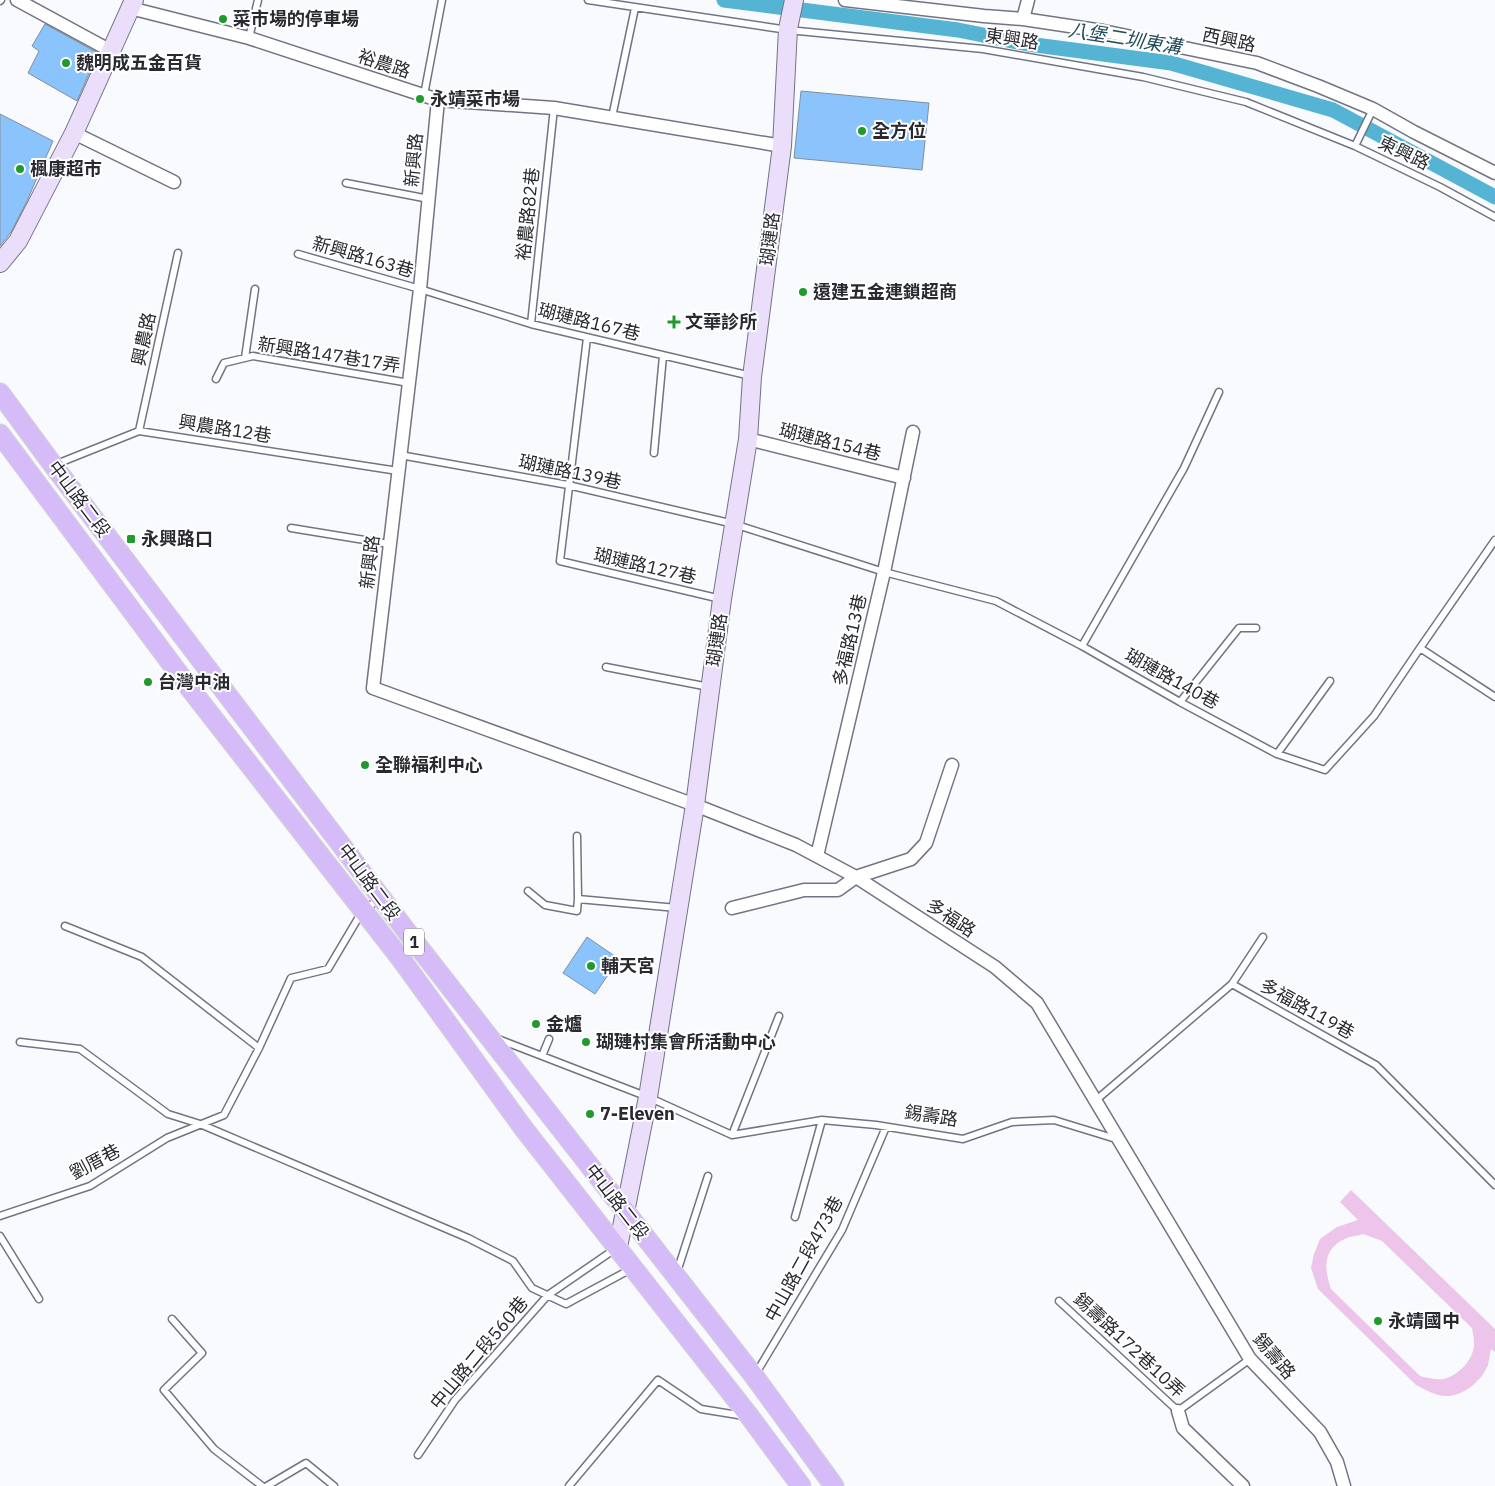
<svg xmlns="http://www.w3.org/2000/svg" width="1495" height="1486" viewBox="0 0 1495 1486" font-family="'IBM Plex Sans','Noto Sans TC',sans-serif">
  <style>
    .green { fill: #edc4ea; fill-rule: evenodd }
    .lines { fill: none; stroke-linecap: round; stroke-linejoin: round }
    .canal { stroke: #55b3d3; stroke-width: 15 }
    .building { fill: #8bc3fc; stroke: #828f9c }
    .lane-casing { stroke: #717484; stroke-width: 9 }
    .street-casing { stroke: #717484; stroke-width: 15 }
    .secondary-casing { stroke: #717484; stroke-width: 20 }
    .primary-casing { stroke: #d4d4d6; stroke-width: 21 }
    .lane { stroke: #fff; stroke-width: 6 }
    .street { stroke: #fff; stroke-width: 12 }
    .secondary { stroke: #eadefb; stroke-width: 18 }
    .primary { stroke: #d5bcf8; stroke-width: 19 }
    .poi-dot { fill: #1f9a2c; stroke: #fff; stroke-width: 2 }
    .labels { text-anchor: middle; stroke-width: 4; stroke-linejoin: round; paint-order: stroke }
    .shield { fill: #fff; stroke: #696a6f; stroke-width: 1 }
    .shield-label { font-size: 16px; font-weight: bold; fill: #292a31 }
    .poi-label { font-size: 18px; font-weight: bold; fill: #292a31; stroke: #fff; text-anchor: start }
    .street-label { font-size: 18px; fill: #292a31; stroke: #fff }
    .water-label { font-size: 19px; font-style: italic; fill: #234d5b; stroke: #fff }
  </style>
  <rect width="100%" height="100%" fill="#f9fafd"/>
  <!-- green -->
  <path class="green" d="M1351,1190L1495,1329V1352L1491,1349C1490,1354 1489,1360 1488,1365C1482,1380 1466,1394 1449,1396C1437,1397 1426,1390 1416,1385L1318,1289L1311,1268L1314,1254L1320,1239L1337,1227L1358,1220L1340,1202ZM1363,1234L1382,1241L1472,1328C1473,1333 1474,1339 1474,1344C1474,1359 1459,1375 1444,1379C1436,1380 1428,1378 1420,1376L1331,1289C1324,1268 1322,1248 1347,1238C1352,1236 1358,1236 1363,1234Z"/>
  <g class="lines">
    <!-- canal -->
    <path class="canal" d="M724,0L958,30L1028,44L1171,63L1333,110L1495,197"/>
  </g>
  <!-- building -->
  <path class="building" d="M45,24L98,53L77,101L28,73L39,51L32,46Z
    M801,91L929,103L922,170L794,158Z
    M0,114L53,141L27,201L11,232L0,246Z
    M587,937L619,959L595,994L563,973Z"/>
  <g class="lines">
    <defs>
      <path id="lane" d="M588,0L788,30L983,49L1143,77L1246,102L1355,146L1440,187L1495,217
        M0,1L1,0
        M249,38L258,0
        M424,95L442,0
        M612,117L635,8
        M1355,146L1373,109
        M346,183L429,199
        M298,254L420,289L531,324L751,376
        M531,324L554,108
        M587,338L560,561L721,599
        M245,358L255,289
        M216,379L224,363L253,356L409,383
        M139,431L178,253
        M654,453L663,356
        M400,455L568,485L734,524L884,572L996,601L1082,646L1180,702L1277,754L1325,770L1374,716L1420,648L1495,540
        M54,465L139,431L398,471
        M291,528L389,544
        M1082,646L1184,468L1219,392
        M1420,648L1495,697
        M606,667L709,687
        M1180,702L1239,628H1256
        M1277,754L1330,681
        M577,836L578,899
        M528,891L545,905L577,911L578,899L677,908
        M65,926L142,957L259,1048
        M1232,984L1263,937
        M498,1039L648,1097L732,1135L822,1120L876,1125L963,1139L1012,1122L1054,1120L1116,1139
        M20,1042L80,1049L168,1114L200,1124L468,1238L513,1261L532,1288L566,1304L631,1269
        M542,1056L549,1039
        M1095,1101L1232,984L1376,1065L1495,1185
        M732,1135L779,1016
        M0,1216L90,1186L167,1138L224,1115L259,1048L291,978L328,969L363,910L380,899
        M795,1217L822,1120
        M0,1236L39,1299
        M677,1272L708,1176
        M1059,1301L1178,1411L1250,1359
        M172,1319L202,1353L164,1390L214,1449L262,1486
        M755,1375L842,1230L886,1127
        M418,1455L455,1400L548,1295L615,1249
        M267,1486L306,1463L334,1486
        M569,1486L658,1380L701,1409L744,1416"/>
      <path id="street" d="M17,0L111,51
        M845,0L984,16L1023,19L1103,31L1257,63L1318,86L1373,109L1414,132L1495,173
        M130,8L249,38L438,100L554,108L782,146
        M1023,19L1028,0
        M438,100L420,289L373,688L695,805L796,845L856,877L995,967L1037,1003L1250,1359L1320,1432L1337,1462L1344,1486
        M74,133L174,182
        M748,439L904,478
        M817,856L884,572L913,432
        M732,908L804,890H838L856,877L911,859L926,843L952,765
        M1178,1411L1183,1428L1243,1486"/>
      <path id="secondary" d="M0,263L18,241L74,133L134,0
        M618,1247L648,1097L695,805L722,599L748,439L752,377L782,146L788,29L794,0"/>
      <path id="primary" d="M0,393L53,465L414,941L754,1376L834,1486
        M0,434L188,686L401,959L524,1129L750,1417L801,1486"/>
    </defs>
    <!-- lane casing -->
    <use href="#lane" class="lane-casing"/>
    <!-- street casing -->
    <use href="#street" class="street-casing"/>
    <!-- secondary casing -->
    <use href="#secondary" class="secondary-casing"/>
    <!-- primary casing -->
    <use href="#primary" class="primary-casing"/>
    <!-- lane -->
    <use href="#lane" class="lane"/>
    <!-- street -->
    <use href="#street" class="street"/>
    <!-- secondary -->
    <use href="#secondary" class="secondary"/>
    <!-- primary -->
    <use href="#primary" class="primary"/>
  </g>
  <!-- markers -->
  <g class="poi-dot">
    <circle cx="223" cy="19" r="5"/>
    <circle cx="66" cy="63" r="5"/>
    <circle cx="420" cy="99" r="5"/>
    <circle cx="862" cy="131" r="5"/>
    <circle cx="20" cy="169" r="5"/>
    <circle cx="803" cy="292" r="5"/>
    <path d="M671.5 314.5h5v5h5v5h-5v5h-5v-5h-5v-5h5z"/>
    <rect x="126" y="534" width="10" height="10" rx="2.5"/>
    <circle cx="148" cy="682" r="5"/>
    <circle cx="365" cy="765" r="5"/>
    <circle cx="591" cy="966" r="5"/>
    <circle cx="536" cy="1024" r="5"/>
    <circle cx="586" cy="1042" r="5"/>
    <circle cx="590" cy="1114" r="5"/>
    <circle cx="1378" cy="1321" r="5"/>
  </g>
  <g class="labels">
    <!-- shield labels -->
    <rect class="shield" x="404" y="928.5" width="20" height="27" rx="4"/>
    <g class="shield-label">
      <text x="414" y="948">1</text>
    </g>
    <!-- poi labels -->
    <g class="poi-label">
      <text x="233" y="25">菜市場的停車場</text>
      <text x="76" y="69">魏明成五金百貨</text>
      <text x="430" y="105">永靖菜市場</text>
      <text x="872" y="137">全方位</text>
      <text x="30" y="175">楓康超市</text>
      <text x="813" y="298">遠建五金連鎖超商</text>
      <text x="685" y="328">文華診所</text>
      <text x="141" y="545">永興路口</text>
      <text x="158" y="688">台灣中油</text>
      <text x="375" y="771">全聯福利中心</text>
      <text x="601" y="972">輔天宮</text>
      <text x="546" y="1030">金爐</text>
      <text x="596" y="1048">瑚璉村集會所活動中心</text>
      <text x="600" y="1120">7-Eleven</text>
      <text x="1388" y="1327">永靖國中</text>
    </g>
    <!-- street labels -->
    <g class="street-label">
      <text transform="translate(1012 39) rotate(9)" y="6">東興路</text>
      <text transform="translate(1229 40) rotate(12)" y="6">西興路</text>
      <text transform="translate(384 64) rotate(18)" y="6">裕農路</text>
      <text transform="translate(1404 153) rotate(26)" y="6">東興路</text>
      <text transform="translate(414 160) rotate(-85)" y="6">新興路</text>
      <text transform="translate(528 214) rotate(-84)" y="6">裕農路82巷</text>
      <text transform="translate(770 239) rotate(-83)" y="6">瑚璉路</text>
      <text transform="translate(363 257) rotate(16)" y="6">新興路163巷</text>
      <text transform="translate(589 322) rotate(14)" y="6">瑚璉路167巷</text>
      <text transform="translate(144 339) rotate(-78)" y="6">興農路</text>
      <text transform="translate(329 355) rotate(9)" y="6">新興路147巷17弄</text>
      <text transform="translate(225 429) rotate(9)" y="6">興農路12巷</text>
      <text transform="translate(830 442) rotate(14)" y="6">瑚璉路154巷</text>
      <text transform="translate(570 472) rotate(12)" y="6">瑚璉路139巷</text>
      <text transform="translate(79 499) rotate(53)" y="6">中山路二段</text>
      <text transform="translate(370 562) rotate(-83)" y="6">新興路</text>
      <text transform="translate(645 566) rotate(13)" y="6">瑚璉路127巷</text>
      <text transform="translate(717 640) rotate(-82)" y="6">瑚璉路</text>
      <text transform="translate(850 640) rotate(-77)" y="6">多福路13巷</text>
      <text transform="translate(1172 679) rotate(29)" y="6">瑚璉路140巷</text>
      <text transform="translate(369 882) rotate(53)" y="6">中山路二段</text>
      <text transform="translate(951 918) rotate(33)" y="6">多福路</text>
      <text transform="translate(1307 1009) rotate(29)" y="6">多福路119巷</text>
      <text transform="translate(931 1116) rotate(9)" y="6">錫壽路</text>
      <text transform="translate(95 1162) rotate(-28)" y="6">劉厝巷</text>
      <text transform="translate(617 1202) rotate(52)" y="6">中山路二段</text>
      <text transform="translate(804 1259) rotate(-61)" y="6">中山路二段473巷</text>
      <text transform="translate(1129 1345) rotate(43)" y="6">錫壽路172巷10弄</text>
      <text transform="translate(479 1353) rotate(-50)" y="6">中山路二段560巷</text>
      <text transform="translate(1274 1356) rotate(50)" y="6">錫壽路</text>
    </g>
    <!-- water labels -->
    <g class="water-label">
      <text transform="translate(1125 38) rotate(9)" y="7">八堡二圳東溝</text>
    </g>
  </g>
</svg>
